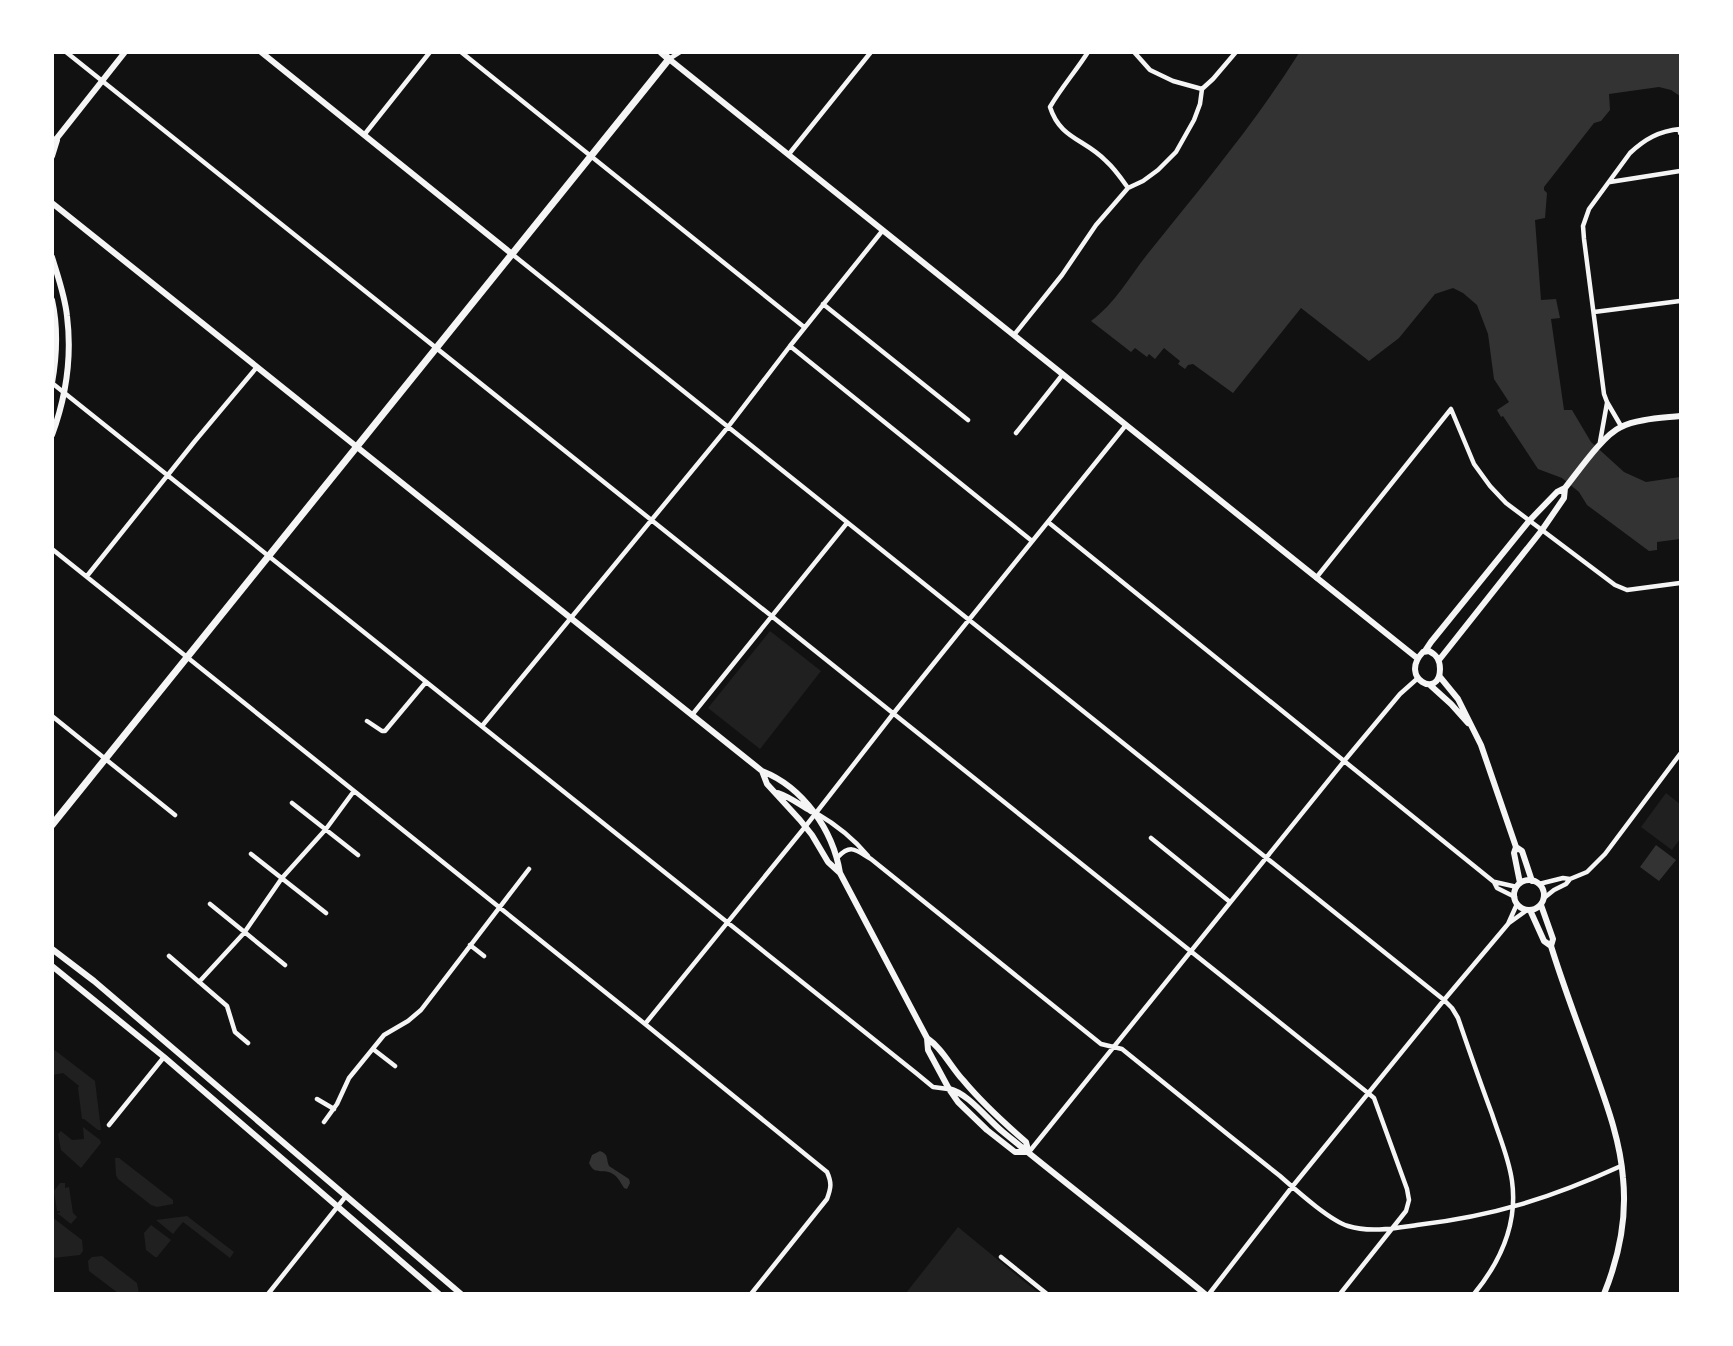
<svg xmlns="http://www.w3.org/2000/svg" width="1733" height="1346" viewBox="0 0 1733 1346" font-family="Helvetica,sans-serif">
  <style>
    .green { fill: #202020 }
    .water { fill: #333 }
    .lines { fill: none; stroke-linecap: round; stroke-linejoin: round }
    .minor { stroke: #f5f5f5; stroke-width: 4.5 }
    .tertiary { stroke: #f5f5f5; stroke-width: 6 }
    .secondary { stroke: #f5f5f5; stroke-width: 6 }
    .primary { stroke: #f5f5f5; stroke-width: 7 }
  </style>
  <rect width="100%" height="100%" fill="#111"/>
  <!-- green -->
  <path class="green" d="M770,631L821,671L760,749L708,708Z
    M1666,793L1680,804V839L1672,850L1641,827Z
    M52,1048L95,1081L101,1130H98L84,1119H82L78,1088L79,1086L63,1073L53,1075Z
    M83,1127L100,1140L101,1143L81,1168L61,1150L58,1134L61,1131L72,1140L84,1139Z
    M115,1158H119L173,1200V1204L157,1207L151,1205L118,1179L116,1175Z
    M60,1183H65V1188L69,1187L73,1213L77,1217L71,1224L57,1213H60V1211H57L54,1191Z
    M187,1216L234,1252L230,1258L183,1222L173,1234L156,1220Z
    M52,1217L82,1240L83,1251L80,1255L53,1258Z
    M151,1225L171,1240L157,1257H155L146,1250L144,1233Z
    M958,1227L1031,1287L1039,1293H906Z
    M102,1256L137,1283L139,1293H118L89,1271L88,1261L92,1257Z"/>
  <!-- water -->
  <path class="water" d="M1299,53H1680V96L1671,90L1659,87L1609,94L1610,110L1601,121L1594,123L1544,187V190L1547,193L1545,218L1535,220L1541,300L1556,299L1560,318L1551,319L1564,410H1572L1591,442L1624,472L1646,482L1680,477V539L1657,542V550L1649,551L1587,505L1579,492L1562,478L1538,469L1503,416L1501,417L1497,410L1509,402L1494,379L1488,334L1477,305L1463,293L1453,288L1435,294L1399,338L1369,361L1301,308L1233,393L1193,364L1188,365L1185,369L1178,364L1180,361L1164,348L1155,359L1149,354L1147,357L1135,348L1131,352L1091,321C1116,303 1131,274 1150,251C1202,186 1255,123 1299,53Z
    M1656,845L1676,860L1659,881L1640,867Z
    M600,1151C609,1154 606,1159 609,1166L629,1179L630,1183L627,1189L624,1188C621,1183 618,1177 613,1174C603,1167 595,1177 589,1163L592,1155Z"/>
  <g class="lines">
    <!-- minor -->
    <path class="minor" d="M66,52L1368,1093L1374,1098L1407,1189L1409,1200L1406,1211L1340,1294
      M461,52L804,327
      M1088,52C1076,71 1061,88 1050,107C1060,139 1085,139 1106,161C1115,169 1121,178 1128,188
      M1134,52L1150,70L1173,81L1202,89
      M669,59L680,52
      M364,135L430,52
      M789,154L871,52
      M1610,182L1680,171
      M512,254L1444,1000L1452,1008L1458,1018C1469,1050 1480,1082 1492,1114C1499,1136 1509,1158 1512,1181C1518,1224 1501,1261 1474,1294
      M823,304L968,420
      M1594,312L1680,301
      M1014,335L1062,275L1096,225L1128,188L1143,181L1158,170L1176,152L1194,120L1200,104L1202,89L1213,79L1236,52
      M790,346L1032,541
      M52,383L916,1073L933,1087L948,1089
      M1621,426L1607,402L1604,394L1584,239L1583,226L1589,209L1630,153C1645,139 1659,131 1680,129V133
      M1016,433L1063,374
      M1600,442L1607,403
      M1048,522L1494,882L1497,888L1515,897
      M52,549L645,1024L827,1172C832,1183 831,1188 827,1199L751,1294
      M87,576L195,441L257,367
      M1316,578L1451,409L1474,464L1490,486L1506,503L1615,585L1627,590L1680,583
      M692,715L847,523
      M52,716L175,815
      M367,721L382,731H385L426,682
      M482,726L728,427L790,346L883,230
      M292,803L358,855
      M816,813C835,824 854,839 868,856
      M1151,838L1230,902
      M251,854L326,913
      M838,857C851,843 857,851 871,859L1101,1044L1122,1049C1174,1091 1227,1134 1280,1176C1296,1190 1329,1220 1348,1226C1370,1233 1396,1228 1417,1225C1494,1216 1551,1198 1621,1166
      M1495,882L1517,887
      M1539,884L1563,878L1570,879
      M1544,898L1554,890L1566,884L1570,879L1587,872L1605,854L1680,754
      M210,904L285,965
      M1509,923L1527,910
      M470,945L484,956
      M169,956L227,1006L235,1032L248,1043
      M199,982L244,933L282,878L326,829L354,791
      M645,1024L805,827L893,714L1126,425
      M373,1049L395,1066
      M317,1099L334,1109
      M324,1122L337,1104L349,1078L384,1035L408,1021L421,1010L529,869
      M109,1125L164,1057
      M1029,1152L1345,760L1400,694L1418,678
      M1001,1257L1047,1294
      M268,1294L346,1196
      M1209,1294L1292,1187L1444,1000L1508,924L1517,904"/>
    <!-- tertiary -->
    <path class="tertiary" d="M261,52L512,254
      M669,59L1417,658
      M357,447L762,771C803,787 833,830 840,873L927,1038L928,1050L949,1089L958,1102L987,1130L1015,1152H1029
      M1425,651L1431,642L1529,521L1557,492L1565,488C1578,472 1603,435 1621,427C1636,419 1663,418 1680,416
      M1429,651C1437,655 1440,660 1440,669C1440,700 1398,678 1423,652Z
      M1439,660L1542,530L1564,498L1565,488
      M1440,677L1458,699L1481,745L1516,847L1514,853L1520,883
      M1430,685L1451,704L1468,723
      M762,771L767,784L800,820L812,835L828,862L840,873
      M778,793C790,797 800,805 811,811
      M1516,847L1522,851L1532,881
      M1514 895a15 15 0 1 1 30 0a15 15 0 1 1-30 0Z
      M1541,905L1553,939L1551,946
      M1530,910L1544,941L1551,946C1563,985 1578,1024 1592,1063C1605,1100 1620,1138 1623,1178C1627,1217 1619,1257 1604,1294
      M52,949L94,981L461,1294
      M52,966L164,1057L439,1294
      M927,1038C942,1048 951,1067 963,1080C982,1103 1004,1123 1026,1142L1028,1150
      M949,1089C968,1093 987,1119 1003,1132C1070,1187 1138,1239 1205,1294"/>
    <!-- secondary -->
    <path class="secondary" d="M52,142L57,138L125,52
      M52,156L57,140
      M52,203L357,447
      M52,257C58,277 65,296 67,316C72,356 66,397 52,435
      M52,300C58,327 57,355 52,383"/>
    <!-- primary -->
    <path class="primary" d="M52,825L653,79L669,59L661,52"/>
  </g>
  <!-- border -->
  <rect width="1733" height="1346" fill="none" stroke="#ffffff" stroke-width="108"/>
</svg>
